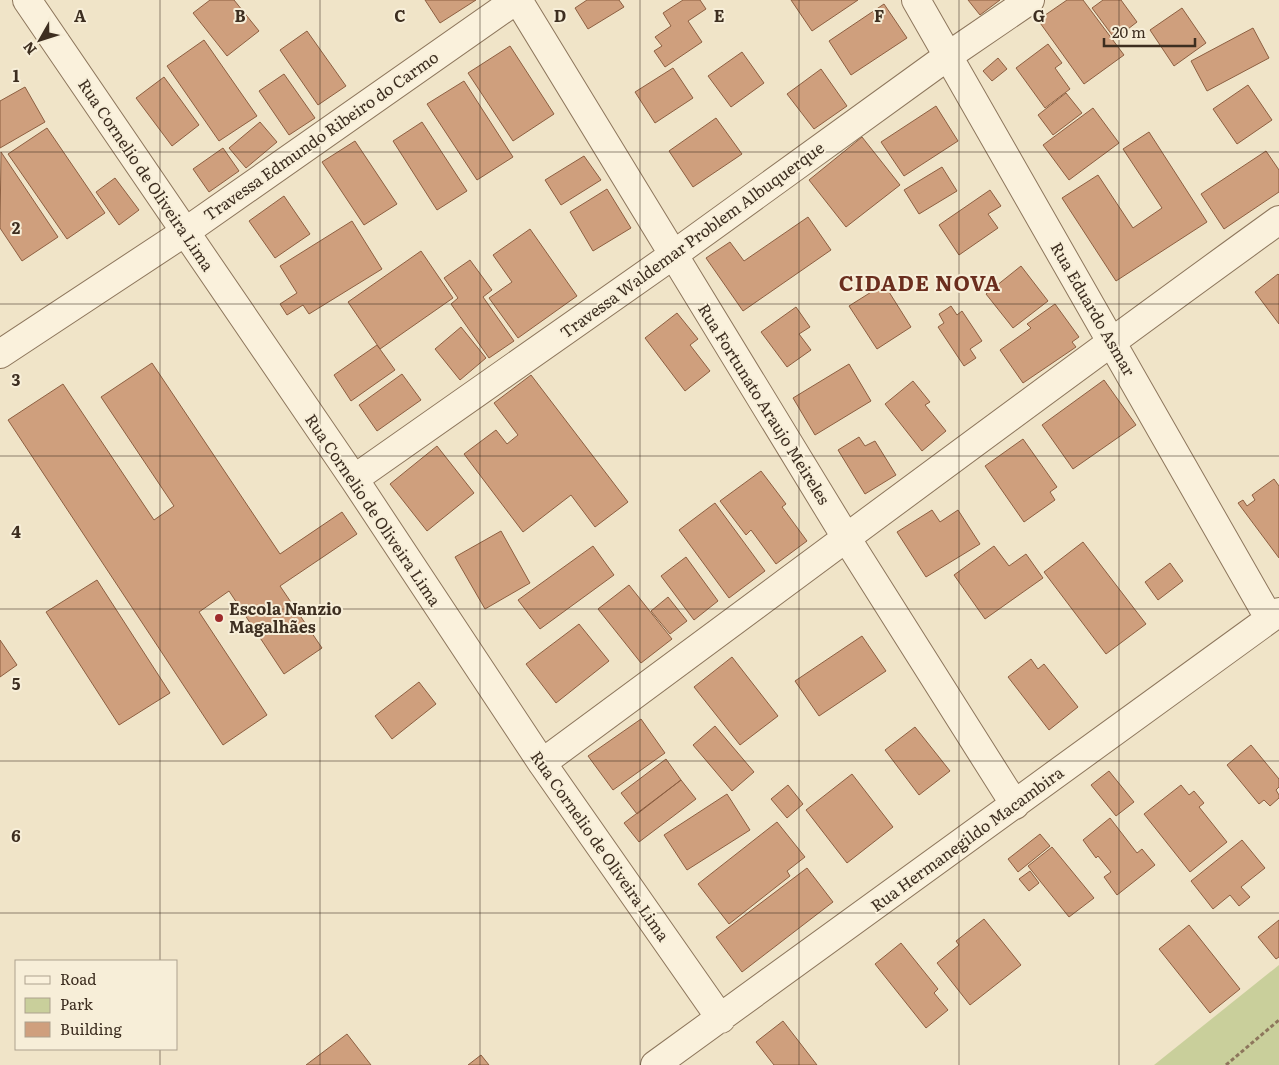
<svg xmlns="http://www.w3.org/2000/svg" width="1279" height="1065" viewBox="0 0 1279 1065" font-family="Literata,serif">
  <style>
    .green { fill: #c9cf9b }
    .building { fill: #cf9f7d; stroke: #8d5f41 }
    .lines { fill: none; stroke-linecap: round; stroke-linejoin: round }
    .minor-casing { stroke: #8d765c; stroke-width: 30 }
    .path { stroke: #8d765c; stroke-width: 3; stroke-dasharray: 4 2.5; stroke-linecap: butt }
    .minor { stroke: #faf1dc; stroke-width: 28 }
    .grid { fill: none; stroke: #3d2e20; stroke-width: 1; stroke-opacity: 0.55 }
    .poi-dot { fill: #9e2a2b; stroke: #f7eed8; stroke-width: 2 }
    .labels { text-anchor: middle; stroke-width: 4; stroke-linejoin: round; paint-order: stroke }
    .street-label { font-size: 16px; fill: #3d2e20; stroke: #f7eed8 }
    .poi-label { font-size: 16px; font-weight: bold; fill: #3d2e20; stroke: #f7eed8; text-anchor: start }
    .district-label { font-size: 21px; font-weight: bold; letter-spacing: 1px; fill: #6b2e1e; stroke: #f7eed8 }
    .grid-label { font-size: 16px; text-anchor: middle; font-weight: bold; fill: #3d2e20; stroke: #f7eed8; stroke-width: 4; stroke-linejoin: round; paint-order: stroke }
  </style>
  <rect width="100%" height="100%" fill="#f0e4c8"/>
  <!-- green -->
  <path class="green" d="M1279,965V1065H1154Z"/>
  <!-- building -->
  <path class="building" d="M210,0H234L259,31L227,56L193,13Z
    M425,0H476L440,23Z
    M587,0H619L624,7L588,29L575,8Z
    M683,0H700L706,9L688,21L702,42L665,67L654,51L662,46L655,37L671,26L663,13Z
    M791,0H858L812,31Z
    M968,0H1000L980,15Z
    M1067,0H1083L1124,55L1084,84L1038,20Z
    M1103,0H1121L1137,22L1115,39L1092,8Z
    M884,4L907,38L851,75L829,41Z
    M1182,8L1206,43L1174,66L1150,30Z
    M1253,28L1269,58L1207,91L1191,61Z
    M307,31L346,86L318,105L280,50Z
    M204,40L257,116L219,141L167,66Z
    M1048,44L1062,63L1055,68L1070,89L1045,108L1016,68Z
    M510,46L554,114L513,141L468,73Z
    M742,52L764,83L731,107L708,76Z
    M998,58L1007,69L992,81L983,71Z
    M673,68L693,98L655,123L635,92Z
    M821,69L847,106L814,129L787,94Z
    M284,74L315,118L289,135L259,91Z
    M164,77L199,125L172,146L136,98Z
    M464,81L513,157L477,180L427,104Z
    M1248,85L1272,120L1237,144L1213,109Z
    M25,87L45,122L0,148V101Z
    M1066,93L1082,113L1053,135L1038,115Z
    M936,106L958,141L904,176L881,142Z
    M1093,108L1119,143L1069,180L1043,145Z
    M716,118L742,154L693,187L669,151Z
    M260,122L277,142L246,168L229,148Z
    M422,122L467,191L437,210L393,141Z
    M47,128L105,213L67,239L8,154Z
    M1149,132L1207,222L1116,281L1062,198L1098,175L1133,228L1162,208L1123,149Z
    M862,137L900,185L846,227L809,180Z
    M355,141L397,204L364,225L322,162Z
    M223,148L239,171L209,192L193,169Z
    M1266,151L1279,170V192L1224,229L1201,194Z
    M1,152L58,237L22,261L0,228Z
    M584,156L601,180L561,205L545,180Z
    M942,167L957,191L919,214L904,190Z
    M115,178L139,210L119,225L96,192Z
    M607,189L631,228L593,251L570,212Z
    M990,190L1001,206L988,214L998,228L959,255L939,225Z
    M284,196L310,234L275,258L249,221Z
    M808,217L831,250L743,311L706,258L730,242L744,261Z
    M352,221L382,269L309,314L303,305L287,315L280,304L297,293L280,266Z
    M530,229L577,296L518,338L489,298L512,282L493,255Z
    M421,251L453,298L380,349L348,302Z
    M470,260L492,290L483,297L514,341L489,358L451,304L458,298L444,278Z
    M1021,266L1048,301L1013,328L986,294Z
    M1278,274L1279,275V324L1255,292Z
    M884,284L911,327L877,349L849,306Z
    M1055,304L1079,337L1072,342L1076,347L1023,383L1000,350L1031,328L1027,324Z
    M951,306L957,315L962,311L982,341L970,349L976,358L964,366L938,327L944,323L939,314Z
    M796,307L810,327L799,334L811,350L787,367L761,332Z
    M677,313L698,339L690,345L710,371L685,391L645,338Z
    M461,327L486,358L460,380L435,349Z
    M377,345L395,370L351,401L334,375Z
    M152,363L280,554L342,512L357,534L280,586L322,648L284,674L229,591L199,612L267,715L223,745L8,420L63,384L154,520L174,506L101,397Z
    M849,364L871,401L815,435L793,398Z
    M402,374L421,400L377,431L359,405Z
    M531,375L628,502L595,527L571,495L523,532L464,454L496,430L507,444L518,435L494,403Z
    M1104,380L1136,425L1073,469L1042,425Z
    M913,381L930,402L925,405L946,431L922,451L885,404Z
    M859,437L865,446L875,441L896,475L865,494L838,450Z
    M1023,439L1057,487L1050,492L1055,500L1024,522L985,466Z
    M437,446L474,493L427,531L390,484Z
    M761,471L786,504L782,507L807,541L776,564L751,530L746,535L720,501Z
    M1274,479L1279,486V558L1238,503L1243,500L1247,506L1255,500L1252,495Z
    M715,503L765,571L729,598L679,530Z
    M932,510L940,522L958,510L980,544L926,577L897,532Z
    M501,531L530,583L485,609L455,557Z
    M1083,542L1146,624L1106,654L1044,572Z
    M593,546L614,575L540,629L518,600Z
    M994,546L1009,566L1026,554L1043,578L985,619L954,575Z
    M686,557L718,601L694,620L661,576Z
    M1170,563L1183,581L1158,600L1145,582Z
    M97,580L170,693L119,725L46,612Z
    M629,585L672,639L641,663L598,609Z
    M668,597L687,621L670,634L651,611Z
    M579,624L609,661L556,703L526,664Z
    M862,636L886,671L819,716L795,681Z
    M0,640L17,665L0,677Z
    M732,657L778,716L740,745L694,687Z
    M1031,659L1038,669L1044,664L1078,707L1049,730L1008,677Z
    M419,682L436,704L392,739L375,716Z
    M641,719L665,753L613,790L588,756Z
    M715,726L754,772L732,791L693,745Z
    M915,727L950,771L919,795L885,750Z
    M1251,745L1279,779V787L1276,790L1279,795V798L1270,806L1264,800L1259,804L1227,765Z
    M666,759L681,780L637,814L621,793Z
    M1109,771L1134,802L1116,816L1091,785Z
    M852,774L893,827L847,863L806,810Z
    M681,780L696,799L639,842L624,823Z
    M788,785L803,804L787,818L771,799Z
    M1181,785L1189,795L1194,791L1204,803L1199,807L1227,842L1190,872L1144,814Z
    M727,794L750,830L687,870L664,835Z
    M1110,818L1137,853L1142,849L1155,865L1117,895L1104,877L1111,872L1098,856L1096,858L1083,840Z
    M777,822L805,857L787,871L790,876L729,924L698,884Z
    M1040,834L1050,846L1018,872L1008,859Z
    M1242,840L1265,868L1241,887L1250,897L1239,906L1230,895L1213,909L1191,881Z
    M1052,847L1094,898L1069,917L1028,866Z
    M807,868L833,902L742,972L716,937Z
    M1030,871L1039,883L1029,891L1019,879Z
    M984,919L1021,965L970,1005L937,963L959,945L956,941Z
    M1279,920V957L1276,959L1258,937Z
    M1189,925L1240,989L1210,1013L1159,949Z
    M901,943L938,989L934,993L948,1010L926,1028L875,964Z
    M783,1021L817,1065H774L756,1042Z
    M347,1034L371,1065H306Z
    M481,1055L489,1065H468Z"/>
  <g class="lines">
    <defs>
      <path id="minor" d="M27,0L354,479L542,763L721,1019
        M518,0L847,539L1015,805
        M916,0L1269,618
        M0,354L185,232L516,0
        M354,479L673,255L948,56L1030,0
        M542,763C788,582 1031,399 1279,220
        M655,1065L1279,612"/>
    </defs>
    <!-- minor casing -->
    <use href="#minor" class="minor-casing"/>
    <!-- path -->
    <path class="path" d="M1226,1065L1279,1020"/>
    <!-- minor -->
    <use href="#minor" class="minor"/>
  </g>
  <!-- grid -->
  <path class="grid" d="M160,0V961M320,0V1065M480,0V1065M640,0V1065M799,0V1065M959,0V1065M1119,0V1065M0,152H1279M0,304H1279M0,456H1279M0,609H1279M0,761H1279M0,913H1279M160,1049V1065"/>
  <!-- markers -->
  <circle class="poi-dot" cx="219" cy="618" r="5"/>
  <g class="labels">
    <!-- street labels -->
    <g class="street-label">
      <text transform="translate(321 136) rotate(-35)" y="6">Travessa Edmundo Ribeiro do Carmo</text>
      <text transform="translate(146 175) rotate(56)" y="6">Rua Cornelio de Oliveira Lima</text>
      <text transform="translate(692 240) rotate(-36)" y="6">Travessa Waldemar Problem Albuquerque</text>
      <text transform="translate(1093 309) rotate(60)" y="6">Rua Eduardo Asmar</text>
      <text transform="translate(764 404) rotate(58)" y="6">Rua Fortunato Araujo Meireles</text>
      <text transform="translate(373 510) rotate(56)" y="6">Rua Cornelio de Oliveira Lima</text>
      <text transform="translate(967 839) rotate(-36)" y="6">Rua Hermanegildo Macambira</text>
      <text transform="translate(600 846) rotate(55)" y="6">Rua Cornelio de Oliveira Lima</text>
    </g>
    <!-- poi labels -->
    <g class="poi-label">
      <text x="229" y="615">Escola Nanzio<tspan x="229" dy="18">Magalhães</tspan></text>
    </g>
    <!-- district labels -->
    <g class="district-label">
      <text x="920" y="291">CIDADE NOVA</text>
    </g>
  </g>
  <g class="grid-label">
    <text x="80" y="22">A</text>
    <text x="240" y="22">B</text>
    <text x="400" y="22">C</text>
    <text x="560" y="22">D</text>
    <text x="719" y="22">E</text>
    <text x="879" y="22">F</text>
    <text x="1039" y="22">G</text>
    <text x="16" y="82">1</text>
    <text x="16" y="234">2</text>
    <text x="16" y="386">3</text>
    <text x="16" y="538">4</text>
    <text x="16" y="690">5</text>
    <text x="16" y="842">6</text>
  </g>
  <!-- legend -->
  <rect x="15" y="960" width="162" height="90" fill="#f7eed8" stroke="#ada18e"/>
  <rect x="25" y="976" width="25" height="8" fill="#faf1dc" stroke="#ada18e"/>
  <text x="60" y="985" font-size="15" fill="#3d2e20">Road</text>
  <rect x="25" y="998" width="25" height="15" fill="#c9cf9b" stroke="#ada18e"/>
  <text x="60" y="1010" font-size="15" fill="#3d2e20">Park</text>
  <rect x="25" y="1022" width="25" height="15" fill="#cf9f7d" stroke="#ada18e"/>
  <text x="60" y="1035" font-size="15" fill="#3d2e20">Building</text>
  <!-- north arrow -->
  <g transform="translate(40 40) rotate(231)" stroke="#f7eed8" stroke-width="4" paint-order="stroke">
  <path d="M0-4L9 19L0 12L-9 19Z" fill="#3d2e20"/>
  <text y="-8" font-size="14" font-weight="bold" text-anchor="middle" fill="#3d2e20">N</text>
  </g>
  <!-- scale -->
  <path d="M1104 38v8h91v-8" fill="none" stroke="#3d2e20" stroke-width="2.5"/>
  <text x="1112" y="38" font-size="15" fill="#3d2e20" stroke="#f7eed8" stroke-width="4" paint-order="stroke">20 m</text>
</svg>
